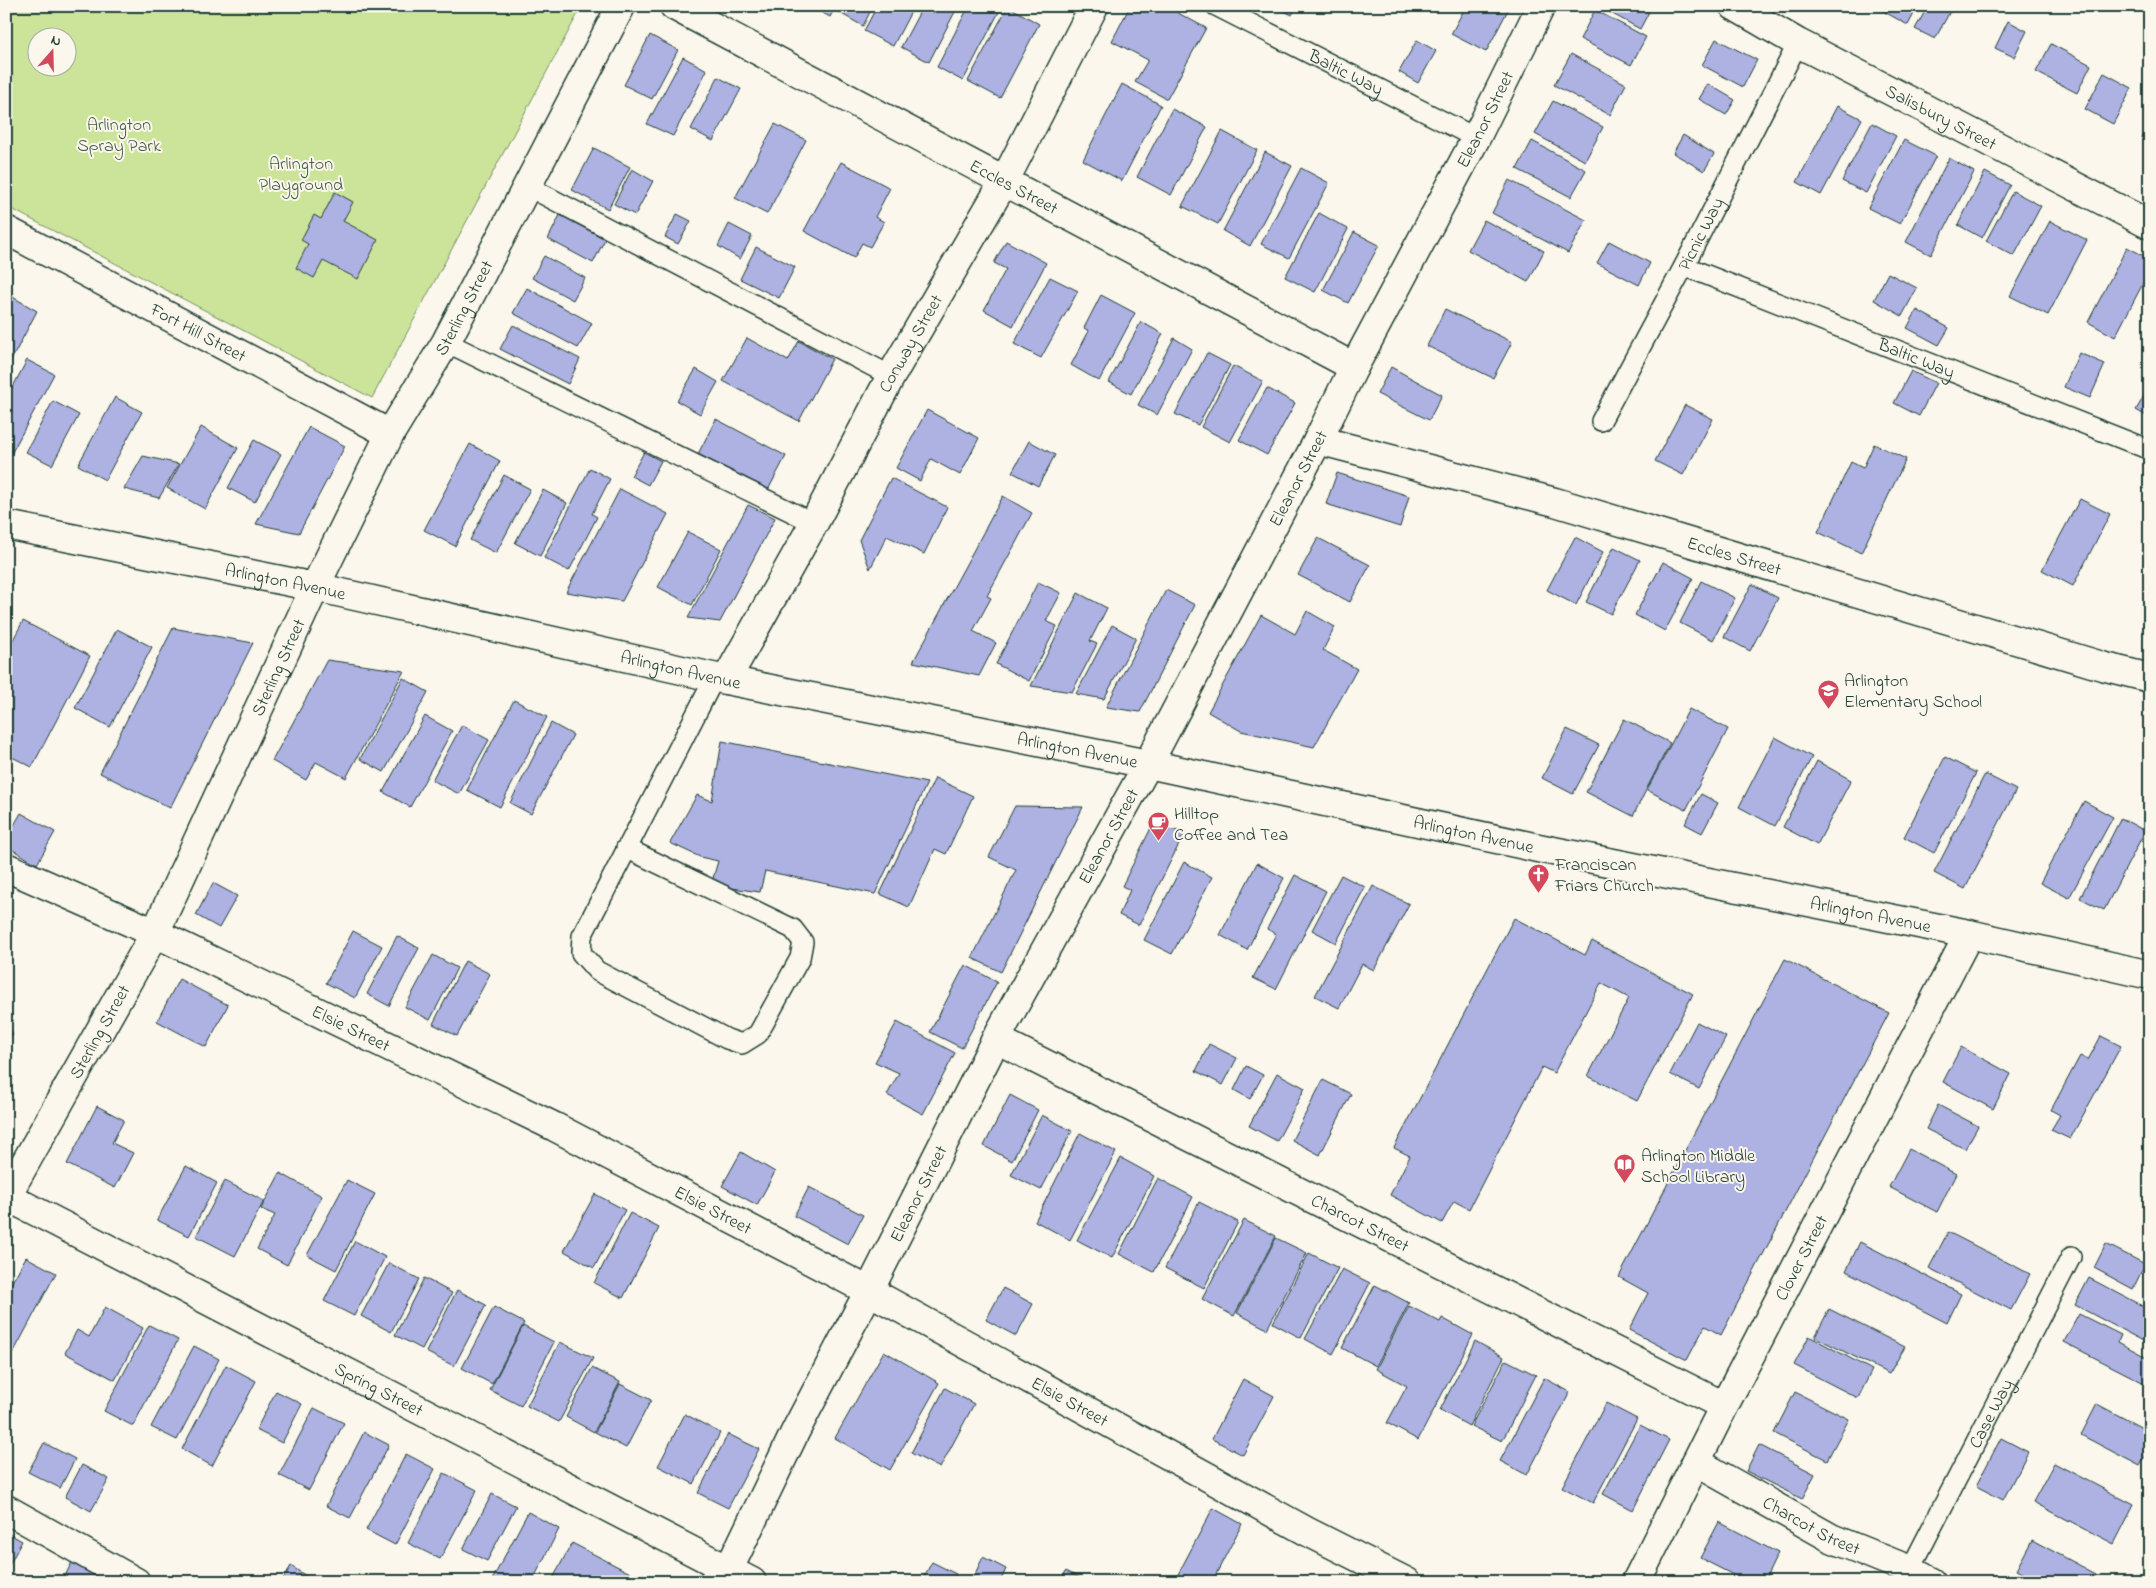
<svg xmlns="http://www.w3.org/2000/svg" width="2156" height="1588" viewBox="0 0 2156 1588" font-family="'Indie Flower',sans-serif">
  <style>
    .green { fill: #cce49a; stroke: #769067; fill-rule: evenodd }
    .building { fill: #adb2e3; stroke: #1f3d34 }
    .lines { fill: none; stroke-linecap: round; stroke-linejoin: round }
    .service-casing { stroke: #1f3d34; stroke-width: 22 }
    .minor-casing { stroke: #1f3d34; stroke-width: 31 }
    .tertiary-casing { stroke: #1f3d34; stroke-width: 31 }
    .service { stroke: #fbf7ec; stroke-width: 19 }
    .minor { stroke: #fbf7ec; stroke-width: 28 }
    .tertiary { stroke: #fbf7ec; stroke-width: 28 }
    .labels { text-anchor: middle; stroke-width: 4; stroke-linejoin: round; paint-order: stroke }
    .street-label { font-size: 18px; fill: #1f3d34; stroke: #fbf7ec }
    .park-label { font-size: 18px; fill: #425e48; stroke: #fbf7ec }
    .poi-label { font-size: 18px; fill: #1f3d34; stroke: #fbf7ec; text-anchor: start }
  </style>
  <rect width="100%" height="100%" fill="#fbf7ec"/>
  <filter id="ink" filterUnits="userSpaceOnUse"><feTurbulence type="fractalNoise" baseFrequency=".02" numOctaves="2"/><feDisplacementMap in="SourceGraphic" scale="10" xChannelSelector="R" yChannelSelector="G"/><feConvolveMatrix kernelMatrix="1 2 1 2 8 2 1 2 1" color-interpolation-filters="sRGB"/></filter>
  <g filter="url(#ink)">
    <!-- green -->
    <path class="green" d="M6,6H582L372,398L6,206ZM38,38H68V68H38Z"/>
    <!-- building -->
    <path class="building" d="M810,6H836L830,17Z
      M841,6H873L863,26L838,12Z
      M877,6H914L893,46L864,31Z
      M923,6H958L929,62L901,47Z
      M969,6L1001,8L963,81L937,67Z
      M1008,6L1039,24L1000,98L968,81Z
      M1130,6H1165L1206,28L1167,99L1135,82L1148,60L1112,41Z
      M1282,6H1297L1292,15L1280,9Z
      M1466,6H1510L1486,52L1451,34Z
      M1598,6H1652L1640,29Z
      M1883,6H1918L1908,25L1881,10Z
      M1928,6H1953L1935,39L1915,29Z
      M1595,10L1646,37L1631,65L1580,39Z
      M2008,21L2027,31L2014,57L1995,48Z
      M650,35L678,50L652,99L624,85Z
      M1716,39L1757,60L1743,87L1702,65Z
      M1417,40L1436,51L1418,83L1399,72Z
      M2051,44L2091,65L2077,93L2036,72Z
      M1571,54L1626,84L1610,115L1554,85Z
      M683,57L707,70L673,136L647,124Z
      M2104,73L2132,88L2113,124L2085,109Z
      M718,77L741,89L713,141L691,129Z
      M1122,84L1161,105L1122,181L1083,160Z
      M1708,84L1735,100L1726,115L1699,99Z
      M1553,101L1603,127L1585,161L1535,134Z
      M1837,106L1862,119L1821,195L1797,182Z
      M1172,109L1207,127L1171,195L1137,177Z
      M1872,123L1896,136L1866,193L1842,181Z
      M2150,123V142L2142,138Z
      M775,124L806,140L767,214L735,198Z
      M1222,131L1257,150L1218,224L1182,206Z
      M1683,135L1714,154L1704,171L1673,153Z
      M1904,140L1936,156L1900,224L1868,208Z
      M1532,141L1586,170L1571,197L1517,169Z
      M594,148L630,167L608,209L572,190Z
      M1265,152L1292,166L1250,246L1223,231Z
      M1949,158L1974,172L1931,255L1906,242Z
      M841,162L890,188L875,217L884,222L870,247L862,243L854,258L804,231Z
      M1301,168L1329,183L1289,258L1261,244Z
      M632,169L653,181L635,215L614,204Z
      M1985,172L2010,185L1982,238L1958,225Z
      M1509,180L1586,220L1568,253L1492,213Z
      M2013,191L2041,206L2014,256L1986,241Z
      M335,192L353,202L343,221L378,240L358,279L323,261L314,278L296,268L308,244L301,240L314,215L321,219Z
      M1319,213L1348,229L1315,292L1285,277Z
      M677,214L691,221L678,244L665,237Z
      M560,215L605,239L593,263L548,239Z
      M1484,220L1544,251L1528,282L1468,250Z
      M2050,221L2087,240L2048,315L2010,296Z
      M729,224L752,236L740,259L718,246Z
      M1354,232L1379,245L1348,303L1323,290Z
      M1006,241L1046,263L1013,326L984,310L1006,269L994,263Z
      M1609,241L1650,263L1639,285L1597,263Z
      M756,247L795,267L779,298L740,279Z
      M2127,247L2150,259V270L2115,337L2088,322Z
      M544,256L585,278L573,300L532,278Z
      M1888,273L1917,288L1902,316L1874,300Z
      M1050,277L1078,291L1041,358L1014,344Z
      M527,288L592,323L578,348L513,313Z
      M1101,295L1135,313L1099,381L1071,365L1089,331L1084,328Z
      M11,296L37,311L6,370V305Z
      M1445,309L1512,342L1493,378L1427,346Z
      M1917,310L1949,328L1939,345L1907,328Z
      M1141,322L1163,334L1131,394L1109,382Z
      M513,325L580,359L568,384L500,349Z
      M747,338L788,361L799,341L832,359L799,421L723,381Z
      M1174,338L1192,349L1157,415L1138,405Z
      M1207,353L1230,365L1198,425L1175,414Z
      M2079,353L2105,364L2090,398L2064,387Z
      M27,360L54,374L11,454L6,451V400Z
      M1233,366L1263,381L1230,442L1201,427Z
      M1391,367L1442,395L1429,420L1377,394Z
      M696,369L718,382L700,414L677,401Z
      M1911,371L1936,383L1919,416L1894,403Z
      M2150,386V418L2136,410Z
      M1267,388L1295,403L1267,455L1239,440Z
      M115,397L142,412L105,480L78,465Z
      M53,401L79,415L52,465L26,452Z
      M1685,405L1713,419L1683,475L1655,461Z
      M927,410L979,438L960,475L931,459L920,481L896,468Z
      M716,419L786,456L768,490L698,454Z
      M201,427L238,448L205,509L167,488Z
      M309,427L345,446L299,533L256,524Z
      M254,440L281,454L255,502L228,488Z
      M1029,441L1055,455L1038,486L1012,472Z
      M470,444L500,461L455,546L424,530Z
      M1874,444L1906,459L1861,553L1818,532L1851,462L1863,468Z
      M644,452L661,461L648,485L631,476Z
      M143,456L179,464L159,498L124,489Z
      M590,468L610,479L592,514L597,517L569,571L544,558Z
      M1337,473L1409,496L1400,527L1326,504Z
      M504,475L530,489L496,553L470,540Z
      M891,478L947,507L924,554L887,536L870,569L859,540Z
      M620,489L668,514L622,601L566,592Z
      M543,490L567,503L540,556L515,543Z
      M1003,496L1032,513L987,596L991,598L973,631L996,643L979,676L913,662Z
      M2080,499L2110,514L2073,586L2042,570Z
      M748,505L775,518L720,622L688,618Z
      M688,532L721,549L692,605L658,587Z
      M1575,537L1603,552L1576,605L1547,590Z
      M1318,538L1370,565L1350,602L1298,575Z
      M1614,547L1640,560L1611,614L1586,602Z
      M1663,562L1693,578L1665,631L1635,615Z
      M1701,581L1735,598L1713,640L1680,623Z
      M1038,582L1061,593L1046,621L1057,626L1029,681L996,664Z
      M1752,584L1778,598L1750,651L1724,637Z
      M1166,590L1195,605L1140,712L1106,707Z
      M1078,593L1107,608L1090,641L1097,644L1072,692L1031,686Z
      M1307,611L1335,627L1323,650L1357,669L1314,747L1241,731L1208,712L1261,615L1295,634Z
      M23,621L90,656L32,767L6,754V653Z
      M1112,625L1136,638L1104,699L1076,694Z
      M173,628L253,643L170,808L100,773Z
      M117,629L152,647L110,727L75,708Z
      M327,660L404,671L346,778L316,762L306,780L272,761Z
      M403,678L428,692L384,772L360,759Z
      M514,700L547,717L500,807L467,790Z
      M1689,709L1728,729L1686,810L1647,790Z
      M425,716L452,731L410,807L383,792Z
      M1624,719L1670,743L1633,816L1586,792Z
      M551,723L573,735L531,814L510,803Z
      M462,725L489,740L459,794L432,780Z
      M1567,729L1599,745L1573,794L1542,778Z
      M1775,737L1812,757L1775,826L1739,807Z
      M722,741L927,783L875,894L765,871L760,892L711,885L718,861L700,857L670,843L697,795L712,801Z
      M1945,757L1976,773L1934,853L1904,837Z
      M1817,761L1851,780L1817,845L1783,827Z
      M1985,774L2016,790L1965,889L1934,873Z
      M935,778L973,796L946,854L935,849L909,907L880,894Z
      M1701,794L1718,803L1702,833L1685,824Z
      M2084,801L2113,817L2069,898L2040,883Z
      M1015,806L1083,807L1001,972L972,958L1016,870L989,857Z
      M21,813L55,832L37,864L6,846V839Z
      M2121,818L2145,831L2104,910L2080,898Z
      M1152,826L1185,832L1139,925L1119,915L1130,890L1122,886Z
      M1184,862L1212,877L1172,954L1144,940Z
      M1257,863L1284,878L1247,950L1220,935Z
      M1295,875L1326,891L1276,989L1253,978L1276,934L1267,929Z
      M1341,875L1365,887L1336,943L1312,930Z
      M213,883L237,896L219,928L196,915Z
      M1373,886L1409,904L1374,970L1362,964L1339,1008L1315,996Z
      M1514,918L1585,955L1592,941L1693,994L1637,1101L1588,1076L1629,998L1601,983L1554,1073L1542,1067L1469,1209L1454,1201L1442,1223L1390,1195L1410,1156L1394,1148Z
      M353,931L382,946L355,998L326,983Z
      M397,936L419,948L389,1006L367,994Z
      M433,955L457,968L430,1020L405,1007Z
      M1785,959L1889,1013L1721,1335L1705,1326L1687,1360L1629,1330L1648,1293L1619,1277Z
      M465,961L490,974L457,1036L433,1024Z
      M965,965L997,982L962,1048L930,1032Z
      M179,979L228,1005L206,1047L157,1021Z
      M897,1022L955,1053L923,1114L887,1095L899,1073L875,1062Z
      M1697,1022L1726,1037L1699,1089L1670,1074Z
      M6,1029L13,1033L6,1046Z
      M2101,1036L2121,1046L2070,1139L2051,1130L2060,1115L2051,1110L2080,1056L2088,1060Z
      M1209,1044L1237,1058L1223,1085L1196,1071Z
      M1961,1047L2011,1074L1993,1109L1943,1082Z
      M1246,1066L1263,1075L1250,1099L1234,1090Z
      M1277,1073L1305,1088L1277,1141L1249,1126Z
      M1323,1080L1351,1094L1320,1155L1292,1140Z
      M1010,1095L1038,1110L1012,1161L984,1146Z
      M1938,1105L1978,1126L1965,1149L1926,1129Z
      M97,1106L124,1120L112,1143L133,1153L115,1188L67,1164Z
      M1042,1115L1072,1131L1041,1190L1011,1175Z
      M1080,1133L1116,1152L1070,1240L1035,1221Z
      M1909,1149L1956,1174L1937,1212L1889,1187Z
      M741,1152L775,1172L757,1205L722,1186Z
      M1121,1158L1154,1176L1112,1258L1077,1240Z
      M186,1166L217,1183L189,1236L157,1220Z
      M280,1173L322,1196L287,1265L257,1249L275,1215L261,1209Z
      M1158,1178L1193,1197L1154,1272L1119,1254Z
      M347,1180L375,1194L336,1270L307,1255Z
      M225,1181L264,1201L235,1256L196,1236Z
      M809,1187L863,1215L848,1244L794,1216Z
      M595,1194L625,1210L594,1268L564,1251Z
      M1199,1202L1238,1222L1204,1288L1165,1268Z
      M630,1213L659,1228L623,1298L594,1283Z
      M1244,1220L1276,1236L1234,1316L1202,1299Z
      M1948,1232L2030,1274L2011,1310L1929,1268Z
      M1276,1238L1307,1253L1267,1329L1237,1313Z
      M355,1241L385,1257L354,1316L324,1301Z
      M1860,1242L1961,1294L1947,1323L1846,1271Z
      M2106,1244L2145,1264L2133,1289L2094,1268Z
      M1309,1253L1338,1268L1301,1338L1273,1323Z
      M26,1257L56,1273L11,1357L6,1354V1293Z
      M389,1263L419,1279L391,1332L361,1316Z
      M1342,1269L1370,1283L1333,1354L1305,1339Z
      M424,1278L452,1293L422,1349L395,1335Z
      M2089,1278L2150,1310L2148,1316L2150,1317V1335L2145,1342L2075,1305Z
      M1375,1285L1409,1303L1376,1366L1342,1348Z
      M1003,1288L1033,1304L1016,1336L986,1320Z
      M457,1290L486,1305L454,1366L426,1352Z
      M1409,1306L1440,1322L1442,1318L1473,1335L1418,1440L1387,1423L1407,1386L1376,1369Z
      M105,1307L143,1328L115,1380L65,1353L77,1330L89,1337Z
      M494,1307L524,1323L492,1384L462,1368Z
      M1829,1309L1905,1347L1889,1374L1815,1337Z
      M2079,1314L2121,1335L2118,1342L2150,1359V1386L2064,1342Z
      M149,1325L178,1340L133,1426L104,1411Z
      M523,1326L554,1342L521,1406L490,1390Z
      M1809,1336L1872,1370L1858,1398L1794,1365Z
      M1475,1341L1504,1357L1469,1426L1440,1410Z
      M560,1342L593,1358L559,1422L527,1406Z
      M194,1346L219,1359L177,1440L151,1427Z
      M884,1351L939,1383L890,1470L835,1438Z
      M1506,1360L1536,1375L1502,1441L1471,1426Z
      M226,1365L256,1381L212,1466L182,1449Z
      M592,1368L620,1382L594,1432L566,1417Z
      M1544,1378L1570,1392L1527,1475L1500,1461Z
      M1243,1379L1274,1396L1243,1455L1212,1439Z
      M620,1384L651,1400L626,1448L595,1432Z
      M945,1388L974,1404L940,1468L911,1453Z
      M276,1391L302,1404L282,1443L256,1430Z
      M1795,1392L1849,1419L1827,1460L1774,1433Z
      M1606,1403L1637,1419L1593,1503L1562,1487Z
      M2097,1404L2150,1432V1447L2140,1466L2081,1435Z
      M314,1408L344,1423L309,1490L279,1475Z
      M685,1414L720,1433L694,1484L658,1466Z
      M1640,1425L1669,1440L1633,1510L1603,1494Z
      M364,1432L389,1445L350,1518L326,1506Z
      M728,1434L759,1449L728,1508L698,1493Z
      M2001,1438L2028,1452L2003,1500L1976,1486Z
      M44,1443L75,1459L60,1488L28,1472Z
      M1759,1445L1815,1474L1802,1499L1746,1471Z
      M406,1454L435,1469L395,1545L366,1530Z
      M2054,1463L2134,1505L2114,1544L2033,1502Z
      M82,1465L109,1479L91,1511L65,1497Z
      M444,1473L477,1490L440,1559L408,1543Z
      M492,1494L516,1506L487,1561L463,1549Z
      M1213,1508L1242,1524L1212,1582H1174Z
      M528,1512L559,1529L532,1582H491Z
      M1719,1522L1778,1553L1764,1582H1747L1700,1558Z
      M6,1532L22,1541L6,1571Z
      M2032,1540L2096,1574L2092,1582H2038L2016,1570Z
      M572,1543L634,1575L630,1582H551Z
      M983,1557L1006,1569L1000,1582H971Z
      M73,1560L102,1574L99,1582H62Z
      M932,1562L956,1574L953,1582H921Z
      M291,1566L315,1582H281Z
      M1066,1571L1088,1582H1060Z"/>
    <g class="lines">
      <defs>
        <g id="service">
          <path id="s1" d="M1216,6L1476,138"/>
          <path d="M527,186L891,376"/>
          <path id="s2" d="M1684,266L2150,450"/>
          <path d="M446,342L814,523"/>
          <path id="s3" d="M1601,421L1684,266L1798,43"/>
          <path d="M626,848L793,929L803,942L800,958L758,1034L742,1044L727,1039L597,971L581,953L582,936L715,677"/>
          <path id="s4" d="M1910,1570L2071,1257"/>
        </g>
        <g id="minor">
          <path id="s5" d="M674,6L1354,367"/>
          <path id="s6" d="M1734,6L1798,43L2150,225"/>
          <path id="s7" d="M6,230L390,434"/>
          <path id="s8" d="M1318,440L1555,502L2102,666L2150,678"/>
          <path id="s9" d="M726,680L814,523L891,376L1005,180L1094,6"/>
          <path id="s10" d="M6,867L155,933L555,1127L869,1291L1308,1532L1407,1582"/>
          <path id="s11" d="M996,1039L1724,1406"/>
          <path id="s12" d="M6,1197L155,933L315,587L390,434L446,342L621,6"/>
          <path id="s13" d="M1696,1462L1831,1538L1910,1570L1932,1582"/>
          <path d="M6,1509L136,1582"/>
          <path id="s14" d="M713,1582L729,1569L796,1430L869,1291L996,1039L1148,764L1318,440L1354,367L1476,138L1541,6"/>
          <path id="s15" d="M1636,1582L1724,1406L1969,934"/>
        </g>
        <g id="tertiary">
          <path id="s16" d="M6,525L315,587L726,680L1148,764L1538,848L1969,934L2150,975"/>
          <path id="s17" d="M6,1196L752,1582"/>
        </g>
      </defs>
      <!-- service casing -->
      <use href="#service" class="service-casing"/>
      <!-- minor casing -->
      <use href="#minor" class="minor-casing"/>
      <!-- tertiary casing -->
      <use href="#tertiary" class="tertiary-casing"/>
      <!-- service -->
      <use href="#service" class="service"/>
      <!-- minor -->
      <use href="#minor" class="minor"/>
      <!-- tertiary -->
      <use href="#tertiary" class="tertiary"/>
    </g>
  </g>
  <!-- icons -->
  <defs>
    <symbol id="school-pin" viewBox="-11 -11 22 30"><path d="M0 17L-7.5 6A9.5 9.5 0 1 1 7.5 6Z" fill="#d1495b" stroke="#fbf7ec"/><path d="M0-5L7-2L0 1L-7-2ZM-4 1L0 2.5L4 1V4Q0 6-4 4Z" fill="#fff"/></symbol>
    <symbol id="cafe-pin" viewBox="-11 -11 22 30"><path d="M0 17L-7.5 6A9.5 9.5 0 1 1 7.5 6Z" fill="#d1495b" stroke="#fbf7ec"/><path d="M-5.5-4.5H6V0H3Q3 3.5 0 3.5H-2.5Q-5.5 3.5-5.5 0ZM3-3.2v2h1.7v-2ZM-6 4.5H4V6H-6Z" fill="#fff"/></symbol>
    <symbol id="church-pin" viewBox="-11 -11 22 30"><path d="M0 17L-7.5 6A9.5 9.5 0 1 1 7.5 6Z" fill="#d1495b" stroke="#fbf7ec"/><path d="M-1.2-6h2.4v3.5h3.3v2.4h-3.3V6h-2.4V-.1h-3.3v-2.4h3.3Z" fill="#fff"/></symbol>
    <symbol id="library-pin" viewBox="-11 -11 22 30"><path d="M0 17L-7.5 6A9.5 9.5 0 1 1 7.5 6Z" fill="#d1495b" stroke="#fbf7ec"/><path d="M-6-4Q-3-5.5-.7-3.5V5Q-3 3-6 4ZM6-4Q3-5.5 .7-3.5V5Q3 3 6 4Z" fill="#fff"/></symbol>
  </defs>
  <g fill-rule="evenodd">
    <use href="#school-pin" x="1816" y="678" width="25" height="34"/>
    <use href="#cafe-pin" x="1146" y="810" width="25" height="34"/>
    <use href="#church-pin" x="1526" y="862" width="25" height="34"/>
    <use href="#library-pin" x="1612" y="1152" width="25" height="34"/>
  </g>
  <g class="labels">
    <!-- street labels -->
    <g class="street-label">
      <text dy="6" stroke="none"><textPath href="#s1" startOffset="146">Baltic Way</textPath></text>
      <text dy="6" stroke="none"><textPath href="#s6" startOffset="235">Salisbury Street</textPath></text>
      <text dy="6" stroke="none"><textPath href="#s14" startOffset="1656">Eleanor Street</textPath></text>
      <text dy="6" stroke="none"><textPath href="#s5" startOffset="385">Eccles Street</textPath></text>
      <text dy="6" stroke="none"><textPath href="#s3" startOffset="212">Picnic Way</textPath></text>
      <text dy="6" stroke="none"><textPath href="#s12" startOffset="1001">Sterling Street</textPath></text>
      <text dy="6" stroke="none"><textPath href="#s7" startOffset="218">Fort Hill Street</textPath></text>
      <text dy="6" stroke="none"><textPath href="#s9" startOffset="384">Conway Street</textPath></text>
      <text dy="6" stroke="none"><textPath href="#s2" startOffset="250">Baltic Way</textPath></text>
      <text dy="6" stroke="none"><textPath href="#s14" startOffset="1251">Eleanor Street</textPath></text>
      <text dy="6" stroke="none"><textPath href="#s8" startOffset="432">Eccles Street</textPath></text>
      <text dy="6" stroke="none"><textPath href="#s16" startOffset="285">Arlington Avenue</textPath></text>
      <text dy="6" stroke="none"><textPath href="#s12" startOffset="596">Sterling Street</textPath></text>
      <text dy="6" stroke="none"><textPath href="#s16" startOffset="690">Arlington Avenue</textPath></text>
      <text dy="6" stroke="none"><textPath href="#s16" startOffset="1095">Arlington Avenue</textPath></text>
      <text dy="6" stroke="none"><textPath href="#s16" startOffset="1500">Arlington Avenue</textPath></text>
      <text dy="6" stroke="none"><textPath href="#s14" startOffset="846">Eleanor Street</textPath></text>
      <text dy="6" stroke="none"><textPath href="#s16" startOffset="1905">Arlington Avenue</textPath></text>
      <text dy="6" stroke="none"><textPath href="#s10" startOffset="381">Elsie Street</textPath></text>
      <text dy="6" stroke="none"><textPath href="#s12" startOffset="190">Sterling Street</textPath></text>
      <text dy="6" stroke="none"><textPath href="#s14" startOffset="441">Eleanor Street</textPath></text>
      <text dy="6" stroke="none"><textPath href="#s10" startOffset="786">Elsie Street</textPath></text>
      <text dy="6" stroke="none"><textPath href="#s11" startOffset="408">Charcot Street</textPath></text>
      <text dy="6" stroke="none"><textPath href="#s15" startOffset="364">Clover Street</textPath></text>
      <text dy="6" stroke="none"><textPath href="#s17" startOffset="420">Spring Street</textPath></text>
      <text dy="6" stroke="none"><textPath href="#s10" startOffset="1191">Elsie Street</textPath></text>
      <text dy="6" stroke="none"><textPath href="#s4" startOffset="176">Case Way</textPath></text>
      <text dy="6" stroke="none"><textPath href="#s13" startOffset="132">Charcot Street</textPath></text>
    </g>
    <!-- park labels -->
    <g class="park-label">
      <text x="119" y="130">Arlington<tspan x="119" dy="21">Spray Park</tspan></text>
      <text x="301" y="169">Arlington<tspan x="301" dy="21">Playground</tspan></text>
    </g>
    <!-- poi labels -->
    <g class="poi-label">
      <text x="1844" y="686">Arlington<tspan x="1844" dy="21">Elementary School</tspan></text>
      <text x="1174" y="819">Hilltop<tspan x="1174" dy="21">Coffee and Tea</tspan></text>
      <text x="1555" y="870">Franciscan<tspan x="1555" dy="21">Friars Church</tspan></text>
      <text x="1641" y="1161">Arlington Middle<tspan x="1641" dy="21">School Library</tspan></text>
    </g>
  </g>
  <!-- margin -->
  <rect width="2156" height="1588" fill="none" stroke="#fbf7ec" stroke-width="25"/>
  <rect x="12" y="12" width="2131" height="1563" fill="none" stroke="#1f3d34" stroke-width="2" filter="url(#ink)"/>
  <!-- north arrow -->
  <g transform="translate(52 52) rotate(20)"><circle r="24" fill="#fbf7ec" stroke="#a3ada2"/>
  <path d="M0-4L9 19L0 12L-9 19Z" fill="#d1495b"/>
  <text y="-8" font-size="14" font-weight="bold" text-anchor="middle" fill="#1f3d34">N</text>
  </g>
</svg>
